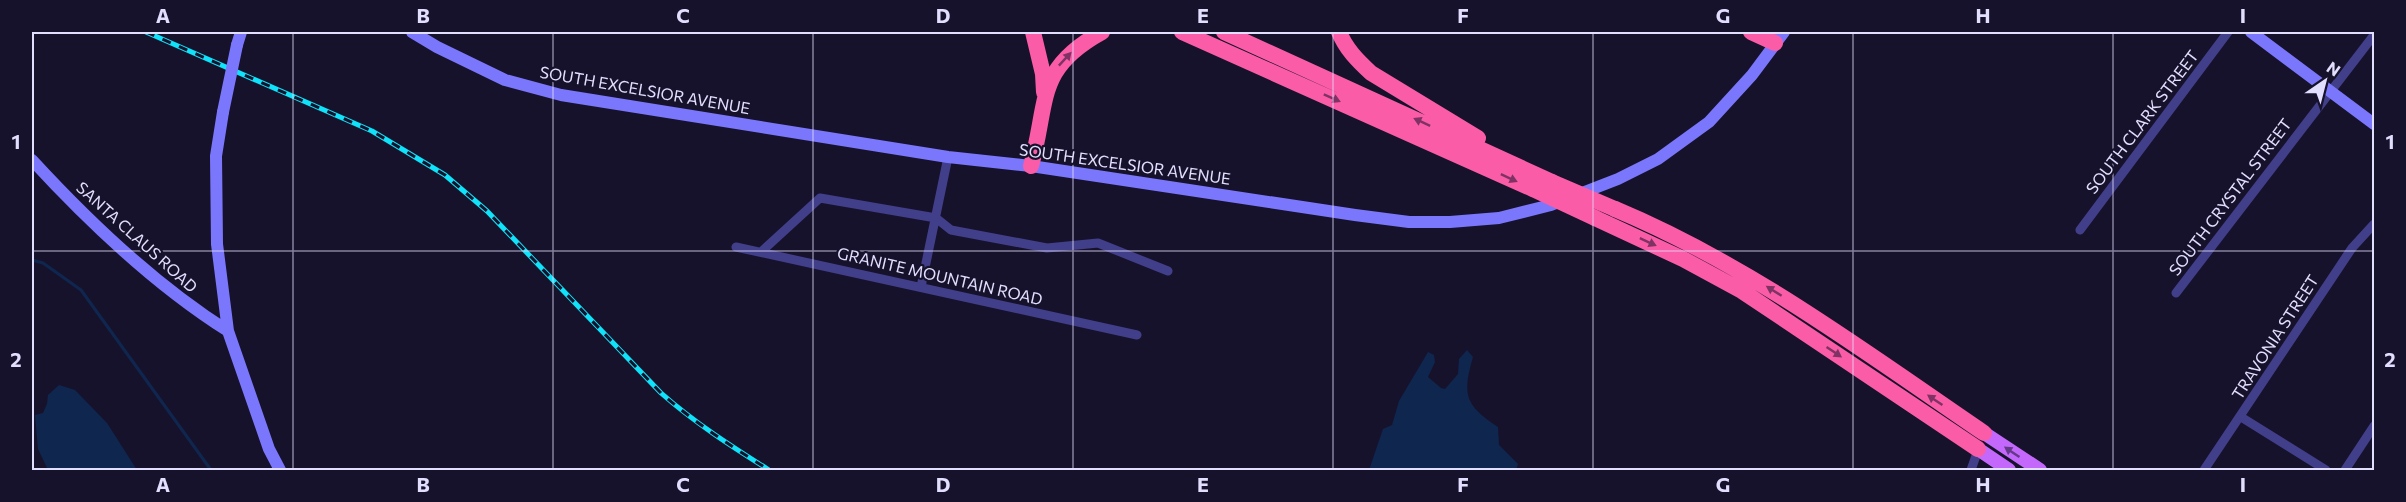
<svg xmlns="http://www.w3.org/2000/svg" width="2406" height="502" viewBox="0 0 2406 502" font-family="Commissioner,sans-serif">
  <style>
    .water { fill: #0f264f }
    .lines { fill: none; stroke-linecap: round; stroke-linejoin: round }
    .stream { stroke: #0f264f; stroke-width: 3 }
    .street { stroke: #423f8a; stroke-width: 9 }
    .secondary { stroke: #7b77fc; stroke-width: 12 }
    .primary { stroke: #c468fb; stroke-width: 14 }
    .highway { stroke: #fb5ca8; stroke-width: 16 }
    .rail-casing { stroke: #0fe2f9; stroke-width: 5 }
    .rail { stroke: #17122c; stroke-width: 3; stroke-dasharray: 9; stroke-linecap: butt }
    .secondary-bridge { stroke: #7b77fc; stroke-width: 12 }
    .highway-bridge { stroke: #fb5ca8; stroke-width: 16 }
    .oneway { fill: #7e3364 }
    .oneway2 { fill: #653989 }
    .grid { fill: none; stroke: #e2defe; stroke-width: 1.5; stroke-opacity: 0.55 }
    .labels { text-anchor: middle; stroke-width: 4.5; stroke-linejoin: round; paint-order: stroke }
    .street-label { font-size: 16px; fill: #e2defe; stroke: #17122c }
    .neatline { fill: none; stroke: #e2defe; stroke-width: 2 }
    .grid-label { font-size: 20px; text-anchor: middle; font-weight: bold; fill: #e2defe }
  </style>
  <rect width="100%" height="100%" fill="#17122c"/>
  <!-- water -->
  <path class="water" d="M1467,350L1473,357C1462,395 1465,405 1498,427L1499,445L1518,464L1516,470H1369L1383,429L1392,425L1399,401L1428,352L1434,355L1435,362L1428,377L1441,388L1445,389L1458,374L1459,359Z
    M59,385L75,390L107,423L137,470H48L38,449L35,415L43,413L47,404L48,395Z"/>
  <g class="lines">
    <!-- stream -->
    <path class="stream" d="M32,260L43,263L81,290L211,470"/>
    <!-- street -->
    <path class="street" d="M2080,230L2228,32
      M736,247L1137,335
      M761,252L820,198L936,218L951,230L1047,248L1098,243L1168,271
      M921,287L948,157
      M2176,293L2374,35
      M2241,417L2326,470
      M1971,470L1979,447
      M2204,470L2352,248L2374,224
      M2345,470L2374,426"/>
    <!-- secondary -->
    <path class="secondary" d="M412,32L437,47L505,80L561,95L948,157L1031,166L1355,215L1409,222H1450L1499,218L1551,205L1618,179L1658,159L1709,122L1752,75L1784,32
      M2251,32L2374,124
      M237,45L241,32
      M223,112L216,156L217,244L228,331L269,449L280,470
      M32,160C90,223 155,285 228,331"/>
    <!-- primary -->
    <path class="primary" d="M1984,433L2040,470
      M1978,449L2009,470"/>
    <!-- highway -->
    <path class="highway" d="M1033,32L1043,74L1044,92
      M1182,32L1533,189
      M1224,32L1552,182
      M1339,32C1346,49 1357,60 1371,73L1478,138
      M1751,32L1775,43
      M1031,166C1049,100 1035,69 1102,32
      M1615,209C1749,265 1865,352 1984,433
      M1595,218L1683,259L1742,291L1978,449"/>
    <defs>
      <path id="rail" d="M146,32L372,131L445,175L487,211L661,393C695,423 731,446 769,470"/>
    </defs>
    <!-- rail casing -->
    <use href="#rail" class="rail-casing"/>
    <!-- rail -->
    <use href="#rail" class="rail"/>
    <!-- secondary-bridge -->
    <path class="secondary-bridge" d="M223,112L237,45"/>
    <!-- highway-bridge -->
    <path class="highway-bridge" d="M1552,182L1615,209
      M1533,189L1595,218"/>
  </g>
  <!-- one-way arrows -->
  <defs><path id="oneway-solid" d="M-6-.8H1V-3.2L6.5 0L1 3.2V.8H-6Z" transform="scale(1.5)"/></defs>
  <g class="oneway">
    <use href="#oneway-solid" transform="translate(1065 59) rotate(-47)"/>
    <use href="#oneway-solid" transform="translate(1332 98) rotate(24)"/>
    <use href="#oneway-solid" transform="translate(1422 122) rotate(-155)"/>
    <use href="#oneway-solid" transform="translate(1509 178) rotate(25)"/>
    <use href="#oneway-solid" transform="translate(1648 242) rotate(25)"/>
    <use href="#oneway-solid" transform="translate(1774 291) rotate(-148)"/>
    <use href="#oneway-solid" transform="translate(1834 352) rotate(34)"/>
    <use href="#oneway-solid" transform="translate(1935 400) rotate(-146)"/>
  </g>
  <use class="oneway2" href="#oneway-solid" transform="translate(2012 452) rotate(-146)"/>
  <!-- grid -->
  <path class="grid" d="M293,32V470M553,32V470M813,32V470M1073,32V470M1333,32V470M1593,32V470M1853,32V470M2113,32V470M32,251H2374"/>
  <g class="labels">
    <!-- street labels -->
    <g class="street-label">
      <text transform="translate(645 90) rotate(10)" y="6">SOUTH EXCELSIOR AVENUE</text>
      <text transform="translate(2142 122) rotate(-53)" y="6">SOUTH CLARK STREET</text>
      <text transform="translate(1125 164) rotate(8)" y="6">SOUTH EXCELSIOR AVENUE</text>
      <text transform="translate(2230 197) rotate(-53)" y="6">SOUTH CRYSTAL STREET</text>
      <text transform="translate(137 237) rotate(42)" y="6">SANTA CLAUS ROAD</text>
      <text transform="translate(940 276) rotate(13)" y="6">GRANITE MOUNTAIN ROAD</text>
      <text transform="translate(2275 337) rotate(-57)" y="6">TRAVONIA STREET</text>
    </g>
  </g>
  <!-- border -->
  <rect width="2406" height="502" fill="none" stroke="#17122c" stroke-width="66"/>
  <!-- north arrow -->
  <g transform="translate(2325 81) rotate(35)" stroke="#17122c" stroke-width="4.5" paint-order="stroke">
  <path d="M0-4.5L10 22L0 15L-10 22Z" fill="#e2defe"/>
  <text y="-9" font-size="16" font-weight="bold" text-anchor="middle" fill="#e2defe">N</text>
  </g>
  <rect x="33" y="33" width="2340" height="436" class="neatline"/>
  <g class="grid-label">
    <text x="163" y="23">A</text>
    <text x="423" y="23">B</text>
    <text x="683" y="23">C</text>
    <text x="943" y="23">D</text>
    <text x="1203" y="23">E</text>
    <text x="1463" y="23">F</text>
    <text x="1723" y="23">G</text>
    <text x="1983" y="23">H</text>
    <text x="2243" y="23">I</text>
    <text x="16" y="149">1</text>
    <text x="2390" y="149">1</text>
    <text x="16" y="367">2</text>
    <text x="2390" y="367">2</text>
    <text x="163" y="492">A</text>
    <text x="423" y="492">B</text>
    <text x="683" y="492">C</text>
    <text x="943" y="492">D</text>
    <text x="1203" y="492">E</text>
    <text x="1463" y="492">F</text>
    <text x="1723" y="492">G</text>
    <text x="1983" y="492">H</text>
    <text x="2243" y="492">I</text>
  </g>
</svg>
